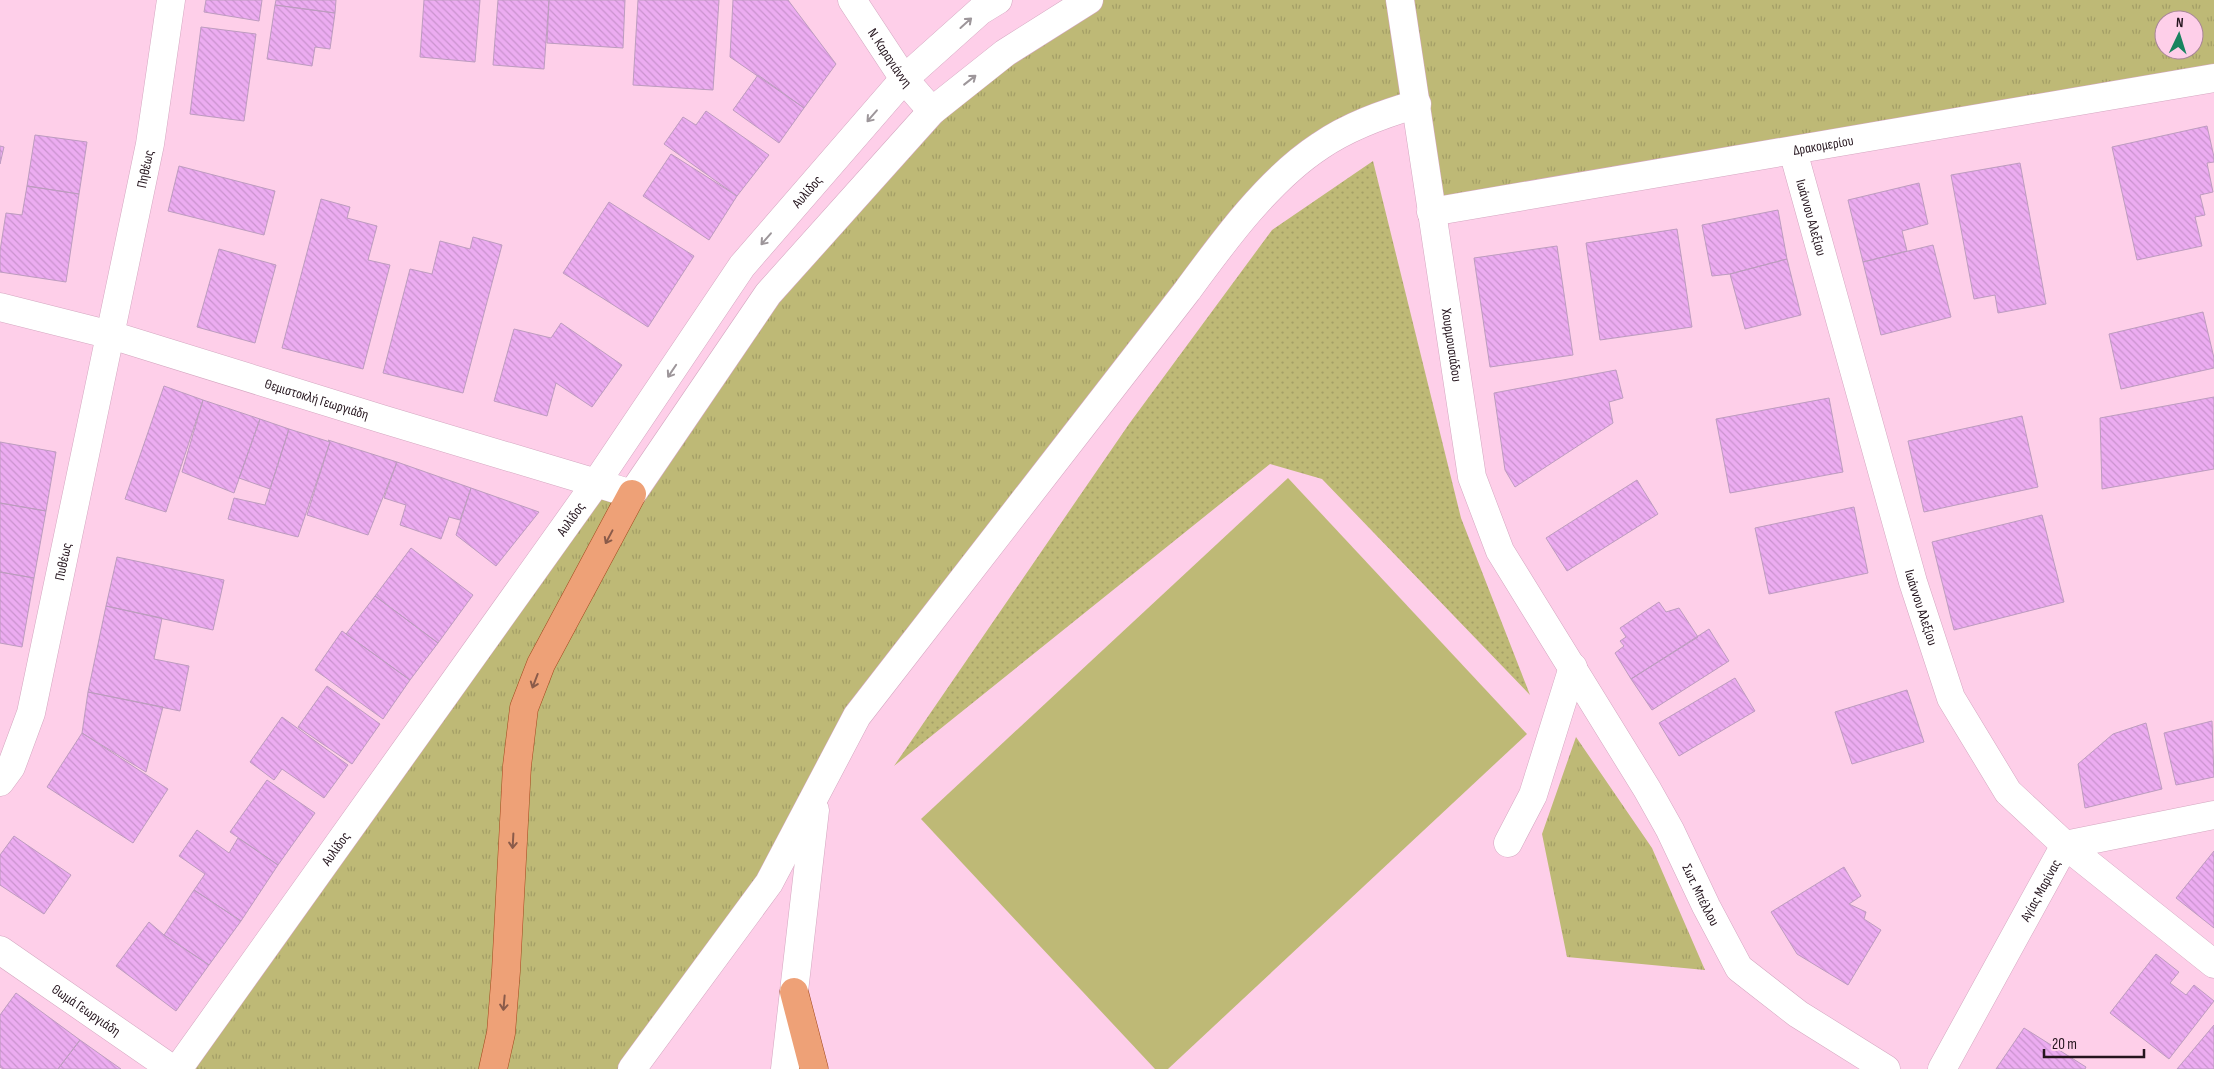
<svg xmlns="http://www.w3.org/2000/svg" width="2214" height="1069" viewBox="0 0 2214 1069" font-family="'Sofia Sans Condensed',sans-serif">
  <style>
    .grass { fill: url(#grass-dots) }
    .park { fill: url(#park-tufts); fill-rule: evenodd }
    .garden { fill: #beb976 }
    .building { fill: url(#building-back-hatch); stroke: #bd9cbf }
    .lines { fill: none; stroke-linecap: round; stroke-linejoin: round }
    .minor-casing { stroke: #d4a7c0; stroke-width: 29 }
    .tertiary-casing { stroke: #d4a7c0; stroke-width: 29 }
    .primary-casing { stroke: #a0481d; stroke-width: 29 }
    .minor { stroke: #fff; stroke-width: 28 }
    .tertiary { stroke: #fff; stroke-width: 28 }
    .primary { stroke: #eea177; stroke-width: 28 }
    .oneway { stroke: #9d969a }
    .oneway2 { stroke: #8a5b4a }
    .labels { text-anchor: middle; stroke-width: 4; stroke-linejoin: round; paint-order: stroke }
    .street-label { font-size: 14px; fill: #25151e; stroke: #fecfe9 }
  </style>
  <defs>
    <pattern id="grass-dots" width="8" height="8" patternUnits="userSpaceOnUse" patternTransform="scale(1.25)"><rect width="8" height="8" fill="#beb976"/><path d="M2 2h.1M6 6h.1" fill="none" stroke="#a39e66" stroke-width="1.8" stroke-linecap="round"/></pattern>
    <pattern id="park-tufts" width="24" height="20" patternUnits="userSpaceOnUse" patternTransform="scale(1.25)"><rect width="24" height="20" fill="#beb976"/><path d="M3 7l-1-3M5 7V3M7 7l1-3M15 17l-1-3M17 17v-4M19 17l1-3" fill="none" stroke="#a39e66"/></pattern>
    <pattern id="building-back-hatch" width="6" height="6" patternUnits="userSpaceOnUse" patternTransform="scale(1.25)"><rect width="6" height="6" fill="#ecacf1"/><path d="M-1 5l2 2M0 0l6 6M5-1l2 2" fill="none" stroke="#ca93ce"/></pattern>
  </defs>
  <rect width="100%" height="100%" fill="#fecfe9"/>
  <!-- grass -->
  <path class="grass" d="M1373,161L1461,518L1530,695L1322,479L1270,464L894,766L1129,424L1272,230Z"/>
  <!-- park -->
  <path class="park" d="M1088,0H2214V78L1431,212L1417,105L1282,178L857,716L817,794L632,1069H178L596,483L632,494L768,294L932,111ZM2164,20H2194V50H2164Z
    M1576,737L1652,848L1705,970L1567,957L1542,834Z"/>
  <!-- garden -->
  <path class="garden" d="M1288,478L1527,734L1168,1069H1155L921,819Z"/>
  <!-- building -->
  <path class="building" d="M206,0H262L259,21L204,12Z
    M276,0H336L335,13L275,5Z
    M424,0H480L475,62L420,57Z
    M498,0H549L544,69L493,65Z
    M549,0H625L623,48L547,43Z
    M638,0H719L713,90L633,85Z
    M733,0H788L836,64L804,108L730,57Z
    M275,5L335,13L330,49L315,47L312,66L267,59Z
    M201,27L256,34L244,121L190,114Z
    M758,75L804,108L779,143L733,110Z
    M706,111L769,155L737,196L664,144L683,117L696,125Z
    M2207,126L2214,157V162L2207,163L2213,192L2200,195L2205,215L2195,217L2202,246L2137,260L2112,147Z
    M35,135L87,142L79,194L27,186Z
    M0,146L4,147L0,164Z
    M671,154L737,196L709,240L643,196Z
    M2020,163L2046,304L1998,313L1995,295L1974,299L1951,175Z
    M179,166L275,191L264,235L168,211Z
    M1919,183L1928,224L1902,231L1907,251L1863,262L1848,200Z
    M27,186L79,194L66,282L0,272V251L6,213L22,215Z
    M321,199L350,207L347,218L377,226L368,260L390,265L363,369L282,348Z
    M609,202L694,256L648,327L563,273Z
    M1778,210L1787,259L1730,274L1712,276L1702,225Z
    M1677,229L1692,327L1600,340L1586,243Z
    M473,237L502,245L463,393L383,373L410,269L432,274L440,241L470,249Z
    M1933,245L1951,317L1881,335L1863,262Z
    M1557,246L1573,355L1490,367L1474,258Z
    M219,249L276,265L255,343L197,327Z
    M1787,259L1801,315L1745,329L1730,274Z
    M2203,312L2214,358V368L2121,389L2109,334Z
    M561,323L622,365L592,407L556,383L547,416L494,401L514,329L551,338Z
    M1616,370L1623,398L1609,402L1613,423L1515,487L1505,470L1494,393Z
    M164,386L203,400L166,512L125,499Z
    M2214,397V469L2102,489L2100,418Z
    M1829,398L1843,472L1730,493L1716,419Z
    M203,400L260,419L234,493L182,472Z
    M2022,416L2038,487L1924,512L1908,441Z
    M260,419L289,429L270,489L239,478Z
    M289,429L330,442L298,537L228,519L234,498L265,505Z
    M328,440L397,462L368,535L307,515L330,442Z
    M0,442L56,452L46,511L0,503Z
    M397,462L471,488L460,520L449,517L441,539L400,525L406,505L384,498Z
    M1637,480L1658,514L1567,571L1546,538Z
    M471,488L539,512L496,566L456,535Z
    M0,503L46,511L34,578L0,572Z
    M1854,507L1868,573L1769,594L1755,528Z
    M2042,515L2064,602L1954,630L1932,542Z
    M411,548L473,595L438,643L375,596Z
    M117,557L224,580L213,630L106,606Z
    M0,572L34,578L22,647L0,643Z
    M375,596L438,643L410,680L346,634Z
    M1659,602L1666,612L1679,608L1698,637L1631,679L1615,653L1624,646L1620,641L1626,637L1620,628Z
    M106,606L162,618L154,659L189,666L180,711L88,692Z
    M1709,629L1729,661L1652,710L1631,679Z
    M342,631L410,680L383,719L315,670Z
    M1735,678L1755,711L1679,756L1659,723Z
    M327,686L380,724L352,764L298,727Z
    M1907,690L1924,742L1852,764L1835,712Z
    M88,692L163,707L146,772L82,733Z
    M282,717L348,765L324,798L282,769L274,780L250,762Z
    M2212,721L2214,777L2176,785L2164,733Z
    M2146,723L2162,789L2085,808L2078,764L2113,734Z
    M82,733L168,789L133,843L47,787Z
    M267,780L315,813L278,865L230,832Z
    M197,830L229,853L238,838L278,865L241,921L194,890L205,874L179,856Z
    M14,836L71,875L44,914L0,885V855Z
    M2214,851V928L2176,898Z
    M1844,867L1861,896L1849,904L1866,912L1864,919L1881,930L1848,985L1797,954L1771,912Z
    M194,890L241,921L209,965L164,935Z
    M149,922L164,935L209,965L176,1011L116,966Z
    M2156,954L2179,972L2170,983L2186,995L2194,985L2214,1001L2169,1059L2110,1013Z
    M16,993L80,1040L58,1069H3L0,1067V1015Z
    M2214,1025V1069H2177Z
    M2024,1028L2086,1067L2085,1069H1996Z
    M80,1040L121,1069H58Z"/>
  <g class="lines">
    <defs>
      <g id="minor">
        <path id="s1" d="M1400,0L1472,477L1500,551L1647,789L1670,830L1706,906L1739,968L1798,1014L1886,1069"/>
        <path id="s2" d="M1793,151L1913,582L1951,698L2008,792L2065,845L2214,964"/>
        <path id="s3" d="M1431,212L2214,78"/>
        <path id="s4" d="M0,307L111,335L382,419L596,483L742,266L904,79L980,11L998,0"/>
        <path id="s5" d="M0,782L11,767L31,713L150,144L171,0"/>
        <path d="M1508,843L1533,795L1573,667"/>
        <path id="s6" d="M0,950L172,1069"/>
        <path d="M632,1069L769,883L857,716L1187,291C1223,242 1268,180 1320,146C1349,126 1383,114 1417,104"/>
        <path d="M785,1069L815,810"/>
        <path id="s7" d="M1942,1069L2065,845L2214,815"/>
      </g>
      <g id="tertiary">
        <path id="s8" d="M852,0L904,79L932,111"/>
        <path id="s9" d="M178,1069L596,483L632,494L768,294L932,111L1005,53L1089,0"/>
      </g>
      <path id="primary" d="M794,992L814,1069
        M493,1069L501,1033L506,971L517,766L524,708L541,664L632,494"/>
    </defs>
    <!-- minor casing -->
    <use href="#minor" class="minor-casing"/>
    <!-- tertiary casing -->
    <use href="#tertiary" class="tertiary-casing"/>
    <!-- primary casing -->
    <use href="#primary" class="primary-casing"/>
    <!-- minor -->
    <use href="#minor" class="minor"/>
    <!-- tertiary -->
    <use href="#tertiary" class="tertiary"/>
    <!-- primary -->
    <use href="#primary" class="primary"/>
  </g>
  <!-- one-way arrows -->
  <defs><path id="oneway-shaft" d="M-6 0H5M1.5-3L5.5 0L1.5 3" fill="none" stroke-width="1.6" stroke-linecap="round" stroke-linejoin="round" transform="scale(1.25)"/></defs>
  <g class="oneway">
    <use href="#oneway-shaft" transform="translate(966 23) rotate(-42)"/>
    <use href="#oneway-shaft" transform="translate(970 80) rotate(-38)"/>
    <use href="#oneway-shaft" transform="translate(872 116) rotate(131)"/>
    <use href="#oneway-shaft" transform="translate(766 239) rotate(131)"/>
    <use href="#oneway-shaft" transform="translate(672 371) rotate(124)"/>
  </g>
  <g class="oneway2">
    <use href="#oneway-shaft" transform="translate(609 537) rotate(118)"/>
    <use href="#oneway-shaft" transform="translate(535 681) rotate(111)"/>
    <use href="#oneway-shaft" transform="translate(513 841) rotate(93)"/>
    <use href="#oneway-shaft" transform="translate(504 1003) rotate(95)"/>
  </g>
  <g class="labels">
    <!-- street labels -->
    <g class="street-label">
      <text dy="5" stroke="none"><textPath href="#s8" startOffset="69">Ν. Καραγιάννη</textPath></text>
      <text dy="5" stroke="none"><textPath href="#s3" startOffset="398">Δρακομερίου</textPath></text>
      <text dy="5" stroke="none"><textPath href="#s5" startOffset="632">Πηθέως</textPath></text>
      <text dy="5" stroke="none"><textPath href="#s4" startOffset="982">Αυλίδος</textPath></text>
      <text dy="5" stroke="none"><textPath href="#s2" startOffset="69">Ιωάννου Αλεξίου</textPath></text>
      <text dy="5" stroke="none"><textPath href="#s1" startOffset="349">Χουρμουσιάδου</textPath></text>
      <text dy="5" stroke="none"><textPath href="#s4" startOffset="330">Θεμιστοκλή Γεωργιάδη</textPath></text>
      <text dy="5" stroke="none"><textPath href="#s9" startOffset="676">Αυλίδος</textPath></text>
      <text dy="5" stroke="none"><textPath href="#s5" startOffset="231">Πυθέως</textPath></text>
      <text dy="5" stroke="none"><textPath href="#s2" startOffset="474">Ιωάννου Αλεξίου</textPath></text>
      <text dy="5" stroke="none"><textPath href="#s9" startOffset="271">Αυλίδος</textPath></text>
      <text dy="5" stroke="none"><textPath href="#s7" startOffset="204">Αγίας Μαρίνας</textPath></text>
      <text dy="5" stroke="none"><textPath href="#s1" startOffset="960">Σωτ. Μπέλλου</textPath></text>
      <text dy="5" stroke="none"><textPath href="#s6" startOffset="105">Θωμά Γεωργιάδη</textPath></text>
    </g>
  </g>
  <!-- north arrow -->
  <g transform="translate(2179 35) rotate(4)"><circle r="24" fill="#fecfe9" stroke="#a78598"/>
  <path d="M0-4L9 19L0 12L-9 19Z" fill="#19835f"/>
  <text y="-8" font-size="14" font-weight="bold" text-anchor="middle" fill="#25151e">N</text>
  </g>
  <!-- scale -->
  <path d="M2044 1049v8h100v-8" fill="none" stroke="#25151e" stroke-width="2.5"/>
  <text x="2052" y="1049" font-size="15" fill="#25151e" stroke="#fecfe9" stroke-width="4" paint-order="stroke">20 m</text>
</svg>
